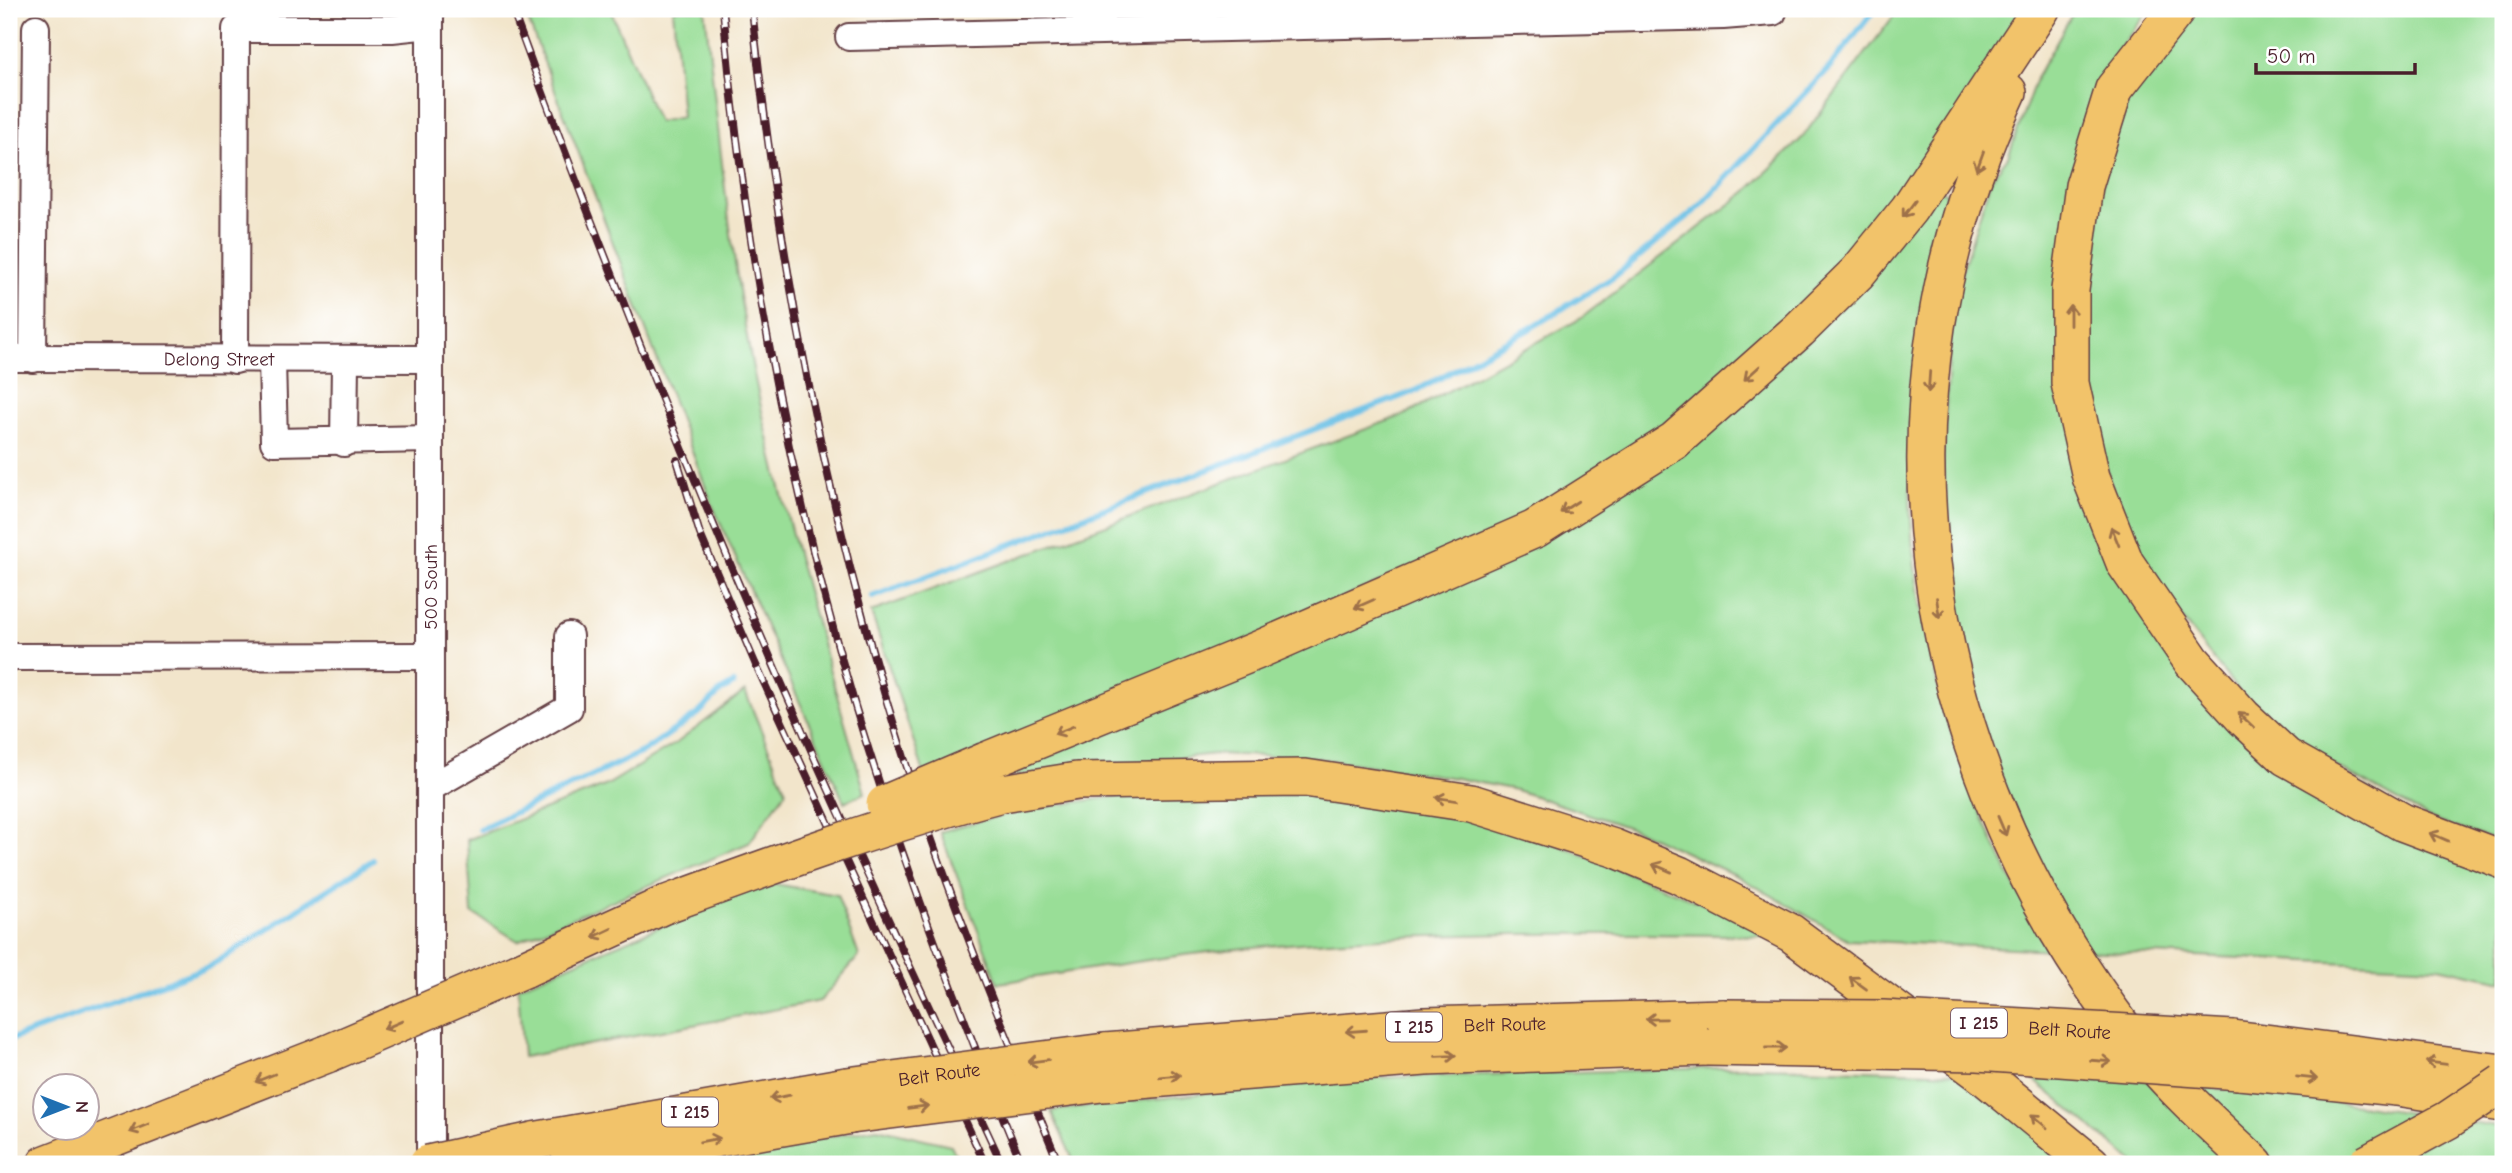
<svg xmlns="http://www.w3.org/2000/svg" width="2512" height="1173" viewBox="0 0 2512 1173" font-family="'Comic Neue',sans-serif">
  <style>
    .green { fill: #99de97; stroke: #727e61; stroke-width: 2 }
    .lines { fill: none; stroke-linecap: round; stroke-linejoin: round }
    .stream { stroke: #67bfe5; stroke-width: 6 }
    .minor-casing { stroke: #633d43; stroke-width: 30 }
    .highway-casing { stroke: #633d43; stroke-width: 40 }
    .minor { stroke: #fff; stroke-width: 26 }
    .highway { stroke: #f2c36a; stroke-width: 37 }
    .rail-casing { stroke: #4a1f2b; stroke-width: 8 }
    .rail { stroke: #fff; stroke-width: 5; stroke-dasharray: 16; stroke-linecap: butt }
    .highway-bridge-casing { stroke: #633d43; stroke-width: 40; stroke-linecap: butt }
    .highway-bridge { stroke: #f2c36a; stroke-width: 37 }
    .oneway { stroke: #9e714a }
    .labels { text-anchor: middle; stroke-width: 6; stroke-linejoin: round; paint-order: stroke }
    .shield { fill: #fff; stroke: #80626b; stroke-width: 2 }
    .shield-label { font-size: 18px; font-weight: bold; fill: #4a1f2b }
    .street-label { font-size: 19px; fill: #4a1f2b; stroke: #fff }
  </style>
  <rect width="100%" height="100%" fill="#fff"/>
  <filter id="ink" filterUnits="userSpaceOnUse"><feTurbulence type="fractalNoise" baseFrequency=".0143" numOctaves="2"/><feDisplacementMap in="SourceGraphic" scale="14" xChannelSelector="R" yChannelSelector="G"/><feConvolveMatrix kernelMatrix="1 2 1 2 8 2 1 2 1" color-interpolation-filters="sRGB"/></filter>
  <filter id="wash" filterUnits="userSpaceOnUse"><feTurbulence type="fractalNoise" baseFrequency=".00686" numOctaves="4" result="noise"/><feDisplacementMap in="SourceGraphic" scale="28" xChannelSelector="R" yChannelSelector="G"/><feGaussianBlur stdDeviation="1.57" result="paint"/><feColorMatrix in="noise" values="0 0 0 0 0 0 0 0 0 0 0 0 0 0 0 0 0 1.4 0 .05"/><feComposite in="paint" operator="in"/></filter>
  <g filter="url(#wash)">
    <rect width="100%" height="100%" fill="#f2e5cb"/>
    <!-- green -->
    <path class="green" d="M524,9H610L658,122L682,117L673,9H705C719,137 731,267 758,393C787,528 827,660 865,793L844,802L714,509Z
      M1899,9H2024L1930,156L1816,295L1672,425L1496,532L926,779L871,612L1404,415L1580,319L1746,192L1800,140Z
      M2075,9H2150L2125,41L2099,90L2078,152L2081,473L2207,694L2503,869V981L2438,967L2084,951L1989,763L1938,528L1953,300L1991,179L2008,157L2037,76Z
      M2189,9H2503V843L2435,821L2306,750L2273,725L2240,693L2156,586L2110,483L2088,393L2085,250L2123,104Z
      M1938,189L1954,198C1944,255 1934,312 1925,370C1920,397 1912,426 1911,453C1902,618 1964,812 2052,950L1849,940L1739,877L1639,831L1516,790L1456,778L1316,758L1215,754L995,778L1488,566L1558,529Z
      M745,691L786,791L749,843L518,941L472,913L467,840L607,785L678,742Z
      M1267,786L1515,827L1782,936C1592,933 1398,929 1209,952C1139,960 1068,973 998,983L940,832C1041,801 1163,789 1267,786Z
      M764,882L837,895L859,956L820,1001L523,1057L518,987Z
      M1755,1067L1965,1073L2077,1164H1075L1051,1111L1328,1079Z
      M2023,1071L2149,1080L2235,1164H2136Z
      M2189,1086L2298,1096L2503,1127V1164H2275Z
      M877,1128L951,1145L960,1164H676Z"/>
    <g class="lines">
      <!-- stream -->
      <path class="stream" d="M872,597L1418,390L1529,329L1614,277L1699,207L1831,66L1875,9
        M480,829L644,751L699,713L721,691L733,684
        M9,1040L211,966L373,860"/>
    </g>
  </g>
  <g filter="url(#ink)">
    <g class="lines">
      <defs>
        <g id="minor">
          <path d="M430,9V1164"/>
          <path d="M849,37L1723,16L1773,12L1774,9"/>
          <path id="s1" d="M9,358L430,359"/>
          <path d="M33,359L36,28"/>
          <path d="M235,360L236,29H392L430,25"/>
          <path d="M272,360L274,442L430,439"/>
          <path d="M344,443L345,361"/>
          <path d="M9,657L430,656"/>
          <path d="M430,788L569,708V636"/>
        </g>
        <g id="highway">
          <path d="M2177,9L2114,89L2084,186L2070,290V383L2091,477L2125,563L2192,661L2243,717L2286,757L2402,822L2503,860"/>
          <path d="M2008,92C1865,396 1915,740 2109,1009C2150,1067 2203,1116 2255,1164"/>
          <path d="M986,761L1256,651L1535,529L1674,441L1799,330L1858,272L1909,209L2041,9"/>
          <path d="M1002,793L1077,781L1305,778L1471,803L1614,848L1679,875L1791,933L1984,1076L2091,1164"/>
          <path d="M524,969L664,905"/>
          <path d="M2233,1039L2503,1073"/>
          <path id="s2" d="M1105,1052L1424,1026L1724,1018"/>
          <path d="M2239,1071L2397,1087L2502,1103"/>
          <path d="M1102,1083L1425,1057L1707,1047"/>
          <path d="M533,1141L847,1086"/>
          <path d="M46,1164L327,1054"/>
          <path d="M570,1164L851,1115"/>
        </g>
      </defs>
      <!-- minor casing -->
      <use href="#minor" class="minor-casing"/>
      <!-- highway casing -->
      <use href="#highway" class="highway-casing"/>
      <!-- minor -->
      <use href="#minor" class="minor"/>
      <!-- highway -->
      <use href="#highway" class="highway"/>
      <defs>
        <path id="rail" d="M512,9C600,250 695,488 799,723C864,871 934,1017 1002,1164
          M723,9C744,244 788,479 855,706C902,862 960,1014 1022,1164
          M752,9C779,265 828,519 906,764C950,900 1005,1032 1059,1164
          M677,460L700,534L755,663L985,1164"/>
      </defs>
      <!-- rail casing -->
      <use href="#rail" class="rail-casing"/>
      <!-- rail -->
      <use href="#rail" class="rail"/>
      <defs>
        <g id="highway-bridge">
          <path d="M885,804L986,761"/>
          <path d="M664,905C776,864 887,823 1002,793"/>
          <path id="s3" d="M1724,1018L1883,1019L2233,1039"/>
          <path d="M1707,1047L1978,1052L2239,1071"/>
          <path d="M327,1054L524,969"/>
          <path id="s4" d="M847,1086L1105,1052"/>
          <path d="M851,1115L1102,1083"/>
          <path d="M428,1164L533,1141"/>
          <path d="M2367,1164L2448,1120L2503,1083"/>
        </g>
      </defs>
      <!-- highway-bridge casing -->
      <use href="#highway-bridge" class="highway-bridge-casing"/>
      <!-- highway-bridge -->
      <use href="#highway-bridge" class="highway-bridge"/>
    </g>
    <!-- one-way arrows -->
    <defs><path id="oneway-shaft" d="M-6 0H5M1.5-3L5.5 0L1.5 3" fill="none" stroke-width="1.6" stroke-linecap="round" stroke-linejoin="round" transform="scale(1.75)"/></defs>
    <g class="oneway">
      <use href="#oneway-shaft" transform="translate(1980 161) rotate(110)"/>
      <use href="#oneway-shaft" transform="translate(1909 209) rotate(127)"/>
      <use href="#oneway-shaft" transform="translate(2070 315) rotate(-90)"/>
      <use href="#oneway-shaft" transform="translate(1752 373) rotate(138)"/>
      <use href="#oneway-shaft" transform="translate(1929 382) rotate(94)"/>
      <use href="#oneway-shaft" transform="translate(1569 507) rotate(147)"/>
      <use href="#oneway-shaft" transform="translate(2115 536) rotate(-112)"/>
      <use href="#oneway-shaft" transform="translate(1364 604) rotate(156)"/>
      <use href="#oneway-shaft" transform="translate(1938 608) rotate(82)"/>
      <use href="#oneway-shaft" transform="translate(2246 720) rotate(-136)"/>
      <use href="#oneway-shaft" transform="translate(1064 730) rotate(158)"/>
      <use href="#oneway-shaft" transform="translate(1446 799) rotate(-171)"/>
      <use href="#oneway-shaft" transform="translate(2002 826) rotate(67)"/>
      <use href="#oneway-shaft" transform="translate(2439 837) rotate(-157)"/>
      <use href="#oneway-shaft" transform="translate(1662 868) rotate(-157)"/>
      <use href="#oneway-shaft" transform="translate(602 933) rotate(155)"/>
      <use href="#oneway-shaft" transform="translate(1858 983) rotate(-144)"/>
      <use href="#oneway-shaft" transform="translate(1656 1019) rotate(179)"/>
      <use href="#oneway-shaft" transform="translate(393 1025) rotate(157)"/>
      <use href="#oneway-shaft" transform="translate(1356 1031) rotate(176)"/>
      <use href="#oneway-shaft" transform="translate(1776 1048)"/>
      <use href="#oneway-shaft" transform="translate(1446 1056) rotate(-2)"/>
      <use href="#oneway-shaft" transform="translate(1038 1061) rotate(173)"/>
      <use href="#oneway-shaft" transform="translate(2101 1061) rotate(4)"/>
      <use href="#oneway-shaft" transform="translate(2436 1063) rotate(-172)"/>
      <use href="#oneway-shaft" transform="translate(1170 1076) rotate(-5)"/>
      <use href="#oneway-shaft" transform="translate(265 1078) rotate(158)"/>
      <use href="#oneway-shaft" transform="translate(2307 1078) rotate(6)"/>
      <use href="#oneway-shaft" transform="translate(780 1097) rotate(170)"/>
      <use href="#oneway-shaft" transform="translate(918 1107) rotate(-7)"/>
      <use href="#oneway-shaft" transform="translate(2039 1121) rotate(-140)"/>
      <use href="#oneway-shaft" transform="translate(139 1128) rotate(158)"/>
      <use href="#oneway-shaft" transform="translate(710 1140) rotate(-10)"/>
    </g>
  </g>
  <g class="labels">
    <!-- shield labels -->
    <g class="shield">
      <rect x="1951" y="1008.5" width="56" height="29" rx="5"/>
      <rect x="1386" y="1012.5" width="56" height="29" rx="5"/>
      <rect x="662" y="1097.5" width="56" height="29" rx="5"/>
    </g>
    <g class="shield-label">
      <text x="1979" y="1029">I 215</text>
      <text x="1414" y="1033">I 215</text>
      <text x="690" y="1118">I 215</text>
    </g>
    <!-- street labels -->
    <g class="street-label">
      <text dy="7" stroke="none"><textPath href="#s1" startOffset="210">Delong Street</textPath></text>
      <text transform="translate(430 587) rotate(-90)" y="7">500 South</text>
      <text dy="7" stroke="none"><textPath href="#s2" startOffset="401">Belt Route</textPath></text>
      <text dy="7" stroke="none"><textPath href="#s3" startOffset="346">Belt Route</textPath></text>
      <text dy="7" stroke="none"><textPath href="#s4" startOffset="93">Belt Route</textPath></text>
    </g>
  </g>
  <!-- margin -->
  <rect width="2512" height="1173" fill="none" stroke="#fff" stroke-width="35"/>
  <!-- north arrow -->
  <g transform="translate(66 1107) rotate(90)"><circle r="33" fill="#ffffff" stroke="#b7a5aa" stroke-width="2"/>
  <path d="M0-5L12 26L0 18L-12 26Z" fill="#1f6fb2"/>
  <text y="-10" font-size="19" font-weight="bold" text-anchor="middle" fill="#4a1f2b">N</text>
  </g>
  <!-- scale -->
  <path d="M2256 63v10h159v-10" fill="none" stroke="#4a1f2b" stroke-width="3.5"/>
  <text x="2267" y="63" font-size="21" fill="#4a1f2b" stroke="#ffffff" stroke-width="5" paint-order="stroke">50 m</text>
</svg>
